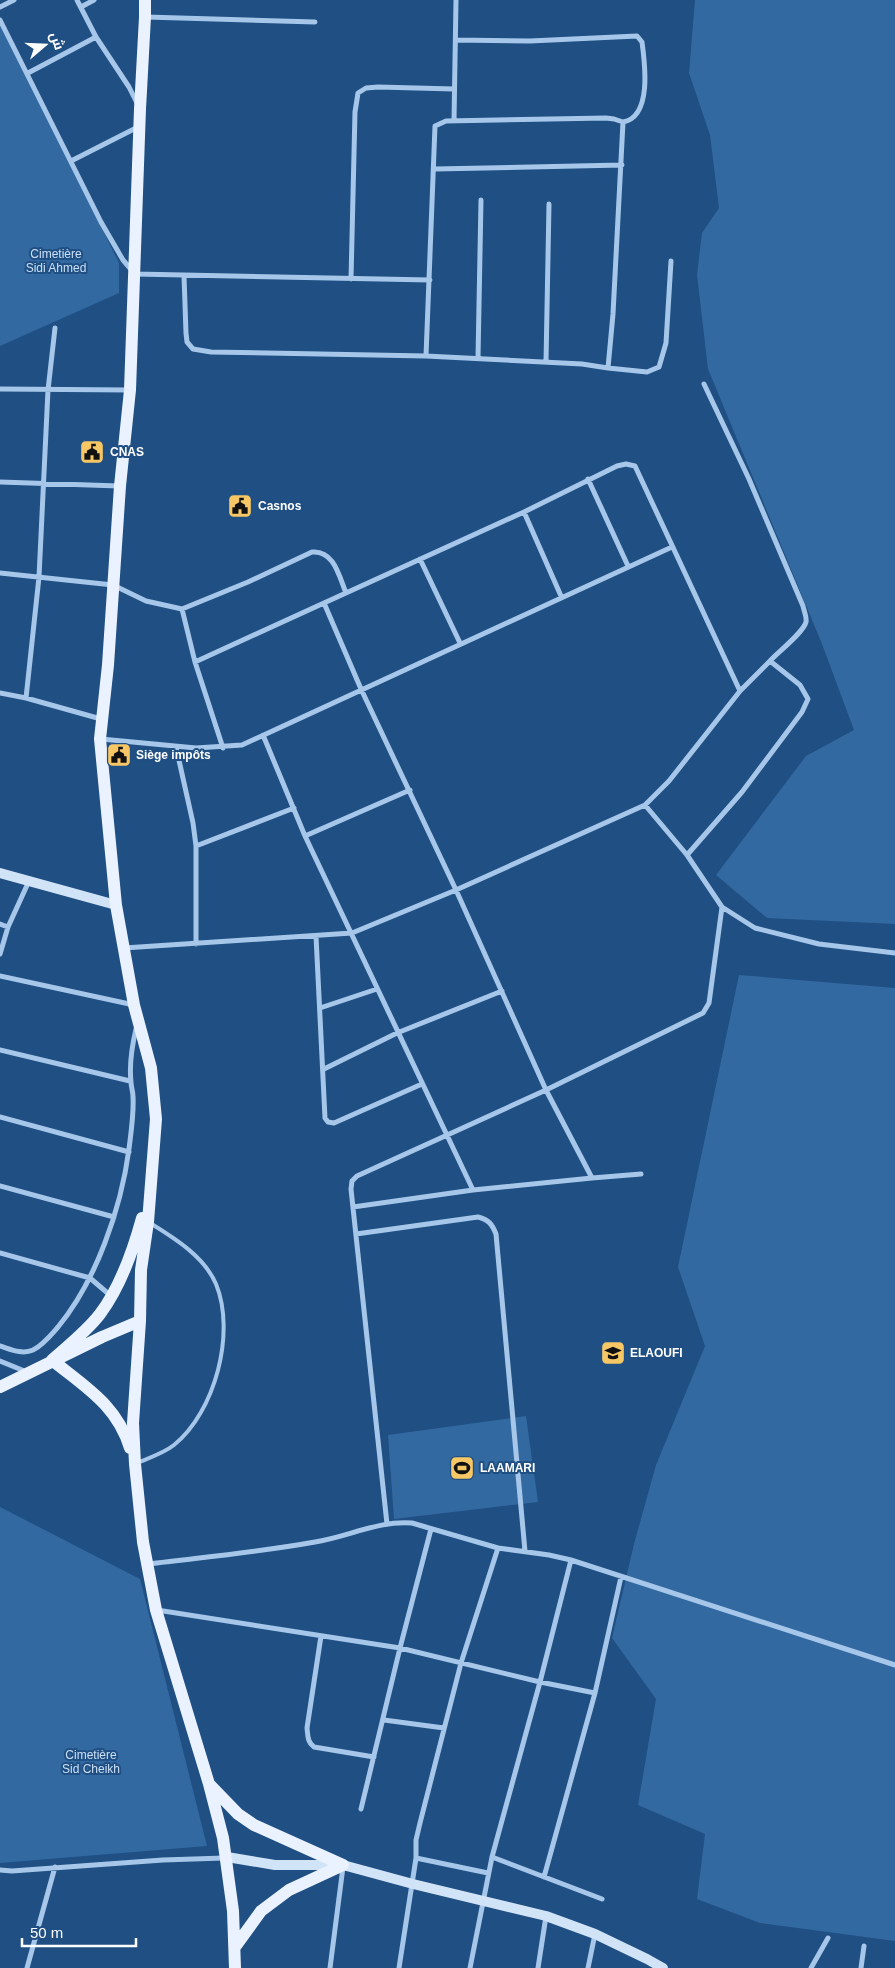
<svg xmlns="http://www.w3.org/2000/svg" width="895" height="1968" viewBox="0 0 895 1968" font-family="Arial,Cairo,sans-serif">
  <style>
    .green { fill: #3369a1 }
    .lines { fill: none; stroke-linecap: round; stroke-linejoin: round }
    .lane { stroke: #a6c7e9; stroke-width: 4 }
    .street { stroke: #a6c7e9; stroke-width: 5 }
    .secondary { stroke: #d1e3f7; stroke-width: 10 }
    .primary { stroke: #e9f2fe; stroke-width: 12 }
    .labels { text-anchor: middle; stroke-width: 4; stroke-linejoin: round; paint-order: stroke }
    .park-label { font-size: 12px; fill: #cae0f7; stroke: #1f4f83 }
    .poi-label { font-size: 12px; font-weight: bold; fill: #fff; stroke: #1f4f83; text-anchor: start }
  </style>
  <rect width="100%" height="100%" fill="#1f4f83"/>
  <!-- green -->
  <path class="green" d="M695,0H895V924L767,918L716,875L806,756L854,730L822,644L708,369L697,275L702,233L719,208L710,135L689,73Z
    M0,22L119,263V293L0,346Z
    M739,975L895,988V1941L760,1923L697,1899L705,1834L638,1805L656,1699L612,1638L634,1544L656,1465L705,1346L678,1267Z
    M526,1416L538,1502L394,1519L388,1435Z
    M0,1507L140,1579L207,1846L0,1863Z"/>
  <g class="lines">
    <!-- lane -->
    <path class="lane" d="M137,1463C149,1458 164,1453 174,1445C215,1412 236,1333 216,1284C204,1256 174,1238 150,1223"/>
    <!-- street -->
    <path class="street" d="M77,0L96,37L129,87L137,103
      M0,7L14,0
      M81,7L94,0
      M146,17L315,22
      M0,20L101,222L123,260L135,274L430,280
      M456,40L530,41L637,36L642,42C645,64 652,117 623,122
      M28,73L96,37
      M454,121L456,0
      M71,161L138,127
      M435,169L622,165
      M184,276L186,333L187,342L193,349L211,352L426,356L582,364L608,368L613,314L623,122L614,119L606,118L446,121L435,126L426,356
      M351,279L355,112L358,93L366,88L378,87L454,89
      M478,358L481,200
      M546,362L549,204
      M608,368L647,372L659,367L666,343L671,261
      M704,384L749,479L803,606C804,611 807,617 806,622C803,633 778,652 770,661
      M0,389L130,390
      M588,479L628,566
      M0,482L119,486
      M524,512L561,596
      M420,559L460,643
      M0,573L113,585L146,601L182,609
      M195,662L324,603
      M0,693L26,698L101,719
      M26,698L39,577L48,390L55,328
      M263,735L305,836L473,1190L592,1178L546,1090L456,890L361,689L324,603L524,512L617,466L626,464L635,466L740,691L669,781L645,805
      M101,739L196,748L242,745L672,547
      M176,747L193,823L196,846L294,808
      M223,748L195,662L182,609L248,582L312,552C334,550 339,576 346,593
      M305,836L410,790
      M196,846V944
      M687,855L742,792L802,712L808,699L800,685L770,661L740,691
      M0,924L8,927L29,881
      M316,936L325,1118L328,1122L334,1123L422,1084
      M124,948L352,933L456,890L645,805L687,855L722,907L755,928L819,944L895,953
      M0,954L8,927
      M0,976L134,1005
      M320,1008L377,989
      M0,1050L130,1081
      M324,1069L397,1033L502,991
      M0,1117L129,1152
      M592,1178L641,1174
      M0,1186L114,1217
      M353,1207L473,1190
      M356,1234L478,1217C489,1220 492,1224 496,1234L525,1551
      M0,1253L90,1278L111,1296
      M0,1346C10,1349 22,1355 33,1350C43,1345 51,1335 58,1327C96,1281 121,1209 129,1149C131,1132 134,1114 133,1097C133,1091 131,1087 131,1082C129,1064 132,1046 136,1029
      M0,1361L27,1372
      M387,1524L351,1189L352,1181L357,1176L546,1090L703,1013L709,1003L722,907
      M148,1564C204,1557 260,1552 315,1542C347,1537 380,1520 412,1523L498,1548L549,1555L571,1560L895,1665
      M157,1610L400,1648L540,1682L595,1693L544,1877
      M321,1636L307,1728C308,1735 307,1742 314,1747L374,1757
      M595,1693L621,1577
      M384,1720L444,1728
      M361,1809L400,1648L431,1529
      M492,1857L602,1899
      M0,1870L12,1871L163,1860L224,1858
      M488,1873L416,1858V1840L420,1823L461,1663L498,1548
      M27,1968L55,1867
      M330,1968L343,1867
      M399,1968L416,1858
      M470,1968L492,1857L540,1682L571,1560
      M538,1968L546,1916
      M588,1968L595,1934
      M811,1968L828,1938
      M861,1968L864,1946"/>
    <!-- secondary -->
    <path class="secondary" d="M0,873L116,905
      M227,1857L275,1865H343L413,1884L546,1916L595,1934L647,1959L663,1968"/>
    <!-- primary -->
    <path class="primary" d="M145,0V17L140,109L130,390L120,486L108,665L100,739L116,905L134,1005L151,1068L156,1119L148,1222L141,1270L140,1321L133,1423L135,1464L143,1542L156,1610L209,1784L223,1838L233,1911L235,1968
      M52,1360C68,1346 87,1331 100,1314C121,1286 133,1251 142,1218
      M52,1360C85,1387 117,1405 130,1448
      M0,1387L102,1337L140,1321
      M209,1784L238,1814L254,1825L343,1865
      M235,1947L261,1911L289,1890L343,1865"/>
  </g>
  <!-- icons -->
  <defs>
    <symbol id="civic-square" viewBox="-11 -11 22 22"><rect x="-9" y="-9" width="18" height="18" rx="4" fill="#f7c766" stroke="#1f4f83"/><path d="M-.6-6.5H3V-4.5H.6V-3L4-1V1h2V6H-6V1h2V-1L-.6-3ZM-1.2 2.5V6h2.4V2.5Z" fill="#111"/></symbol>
    <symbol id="school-square" viewBox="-11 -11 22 22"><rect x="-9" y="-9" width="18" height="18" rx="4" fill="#f7c766" stroke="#1f4f83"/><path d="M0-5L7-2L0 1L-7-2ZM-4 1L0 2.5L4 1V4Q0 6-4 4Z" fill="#111"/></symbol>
    <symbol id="stadium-square" viewBox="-11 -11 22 22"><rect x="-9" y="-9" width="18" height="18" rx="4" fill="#f7c766" stroke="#1f4f83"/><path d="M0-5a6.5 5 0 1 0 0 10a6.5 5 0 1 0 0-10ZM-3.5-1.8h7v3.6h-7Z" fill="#111"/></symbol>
  </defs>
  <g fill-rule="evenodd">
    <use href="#civic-square" x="78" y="438" width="28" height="28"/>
    <use href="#civic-square" x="226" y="492" width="28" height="28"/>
    <use href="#civic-square" x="105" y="741" width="28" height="28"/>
    <use href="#school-square" x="599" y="1339" width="28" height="28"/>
    <use href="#stadium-square" x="448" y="1454" width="28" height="28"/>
  </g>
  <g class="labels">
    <!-- park labels -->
    <g class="park-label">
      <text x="56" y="258">Cimetière<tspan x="56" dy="14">Sidi Ahmed</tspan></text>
      <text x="91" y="1759">Cimetière<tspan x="91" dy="14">Sid Cheikh</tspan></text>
    </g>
    <!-- poi labels -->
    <g class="poi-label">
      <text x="110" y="456">CNAS</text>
      <text x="258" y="510">Casnos</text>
      <text x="136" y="759">Siège impôts</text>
      <text x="630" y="1357">ELAOUFI</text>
      <text x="480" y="1472">LAAMARI</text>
    </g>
  </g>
  <!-- north arrow -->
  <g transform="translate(45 45) rotate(71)" stroke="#1f4f83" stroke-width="4" paint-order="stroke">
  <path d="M0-4L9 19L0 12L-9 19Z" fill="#ffffff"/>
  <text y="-8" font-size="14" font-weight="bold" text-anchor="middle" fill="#ffffff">ش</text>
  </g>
  <!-- scale -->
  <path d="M22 1938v8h114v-8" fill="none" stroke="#ffffff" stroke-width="2.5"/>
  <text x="30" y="1938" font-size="15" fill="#ffffff" stroke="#1f4f83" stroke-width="4" paint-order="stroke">50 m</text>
</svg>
